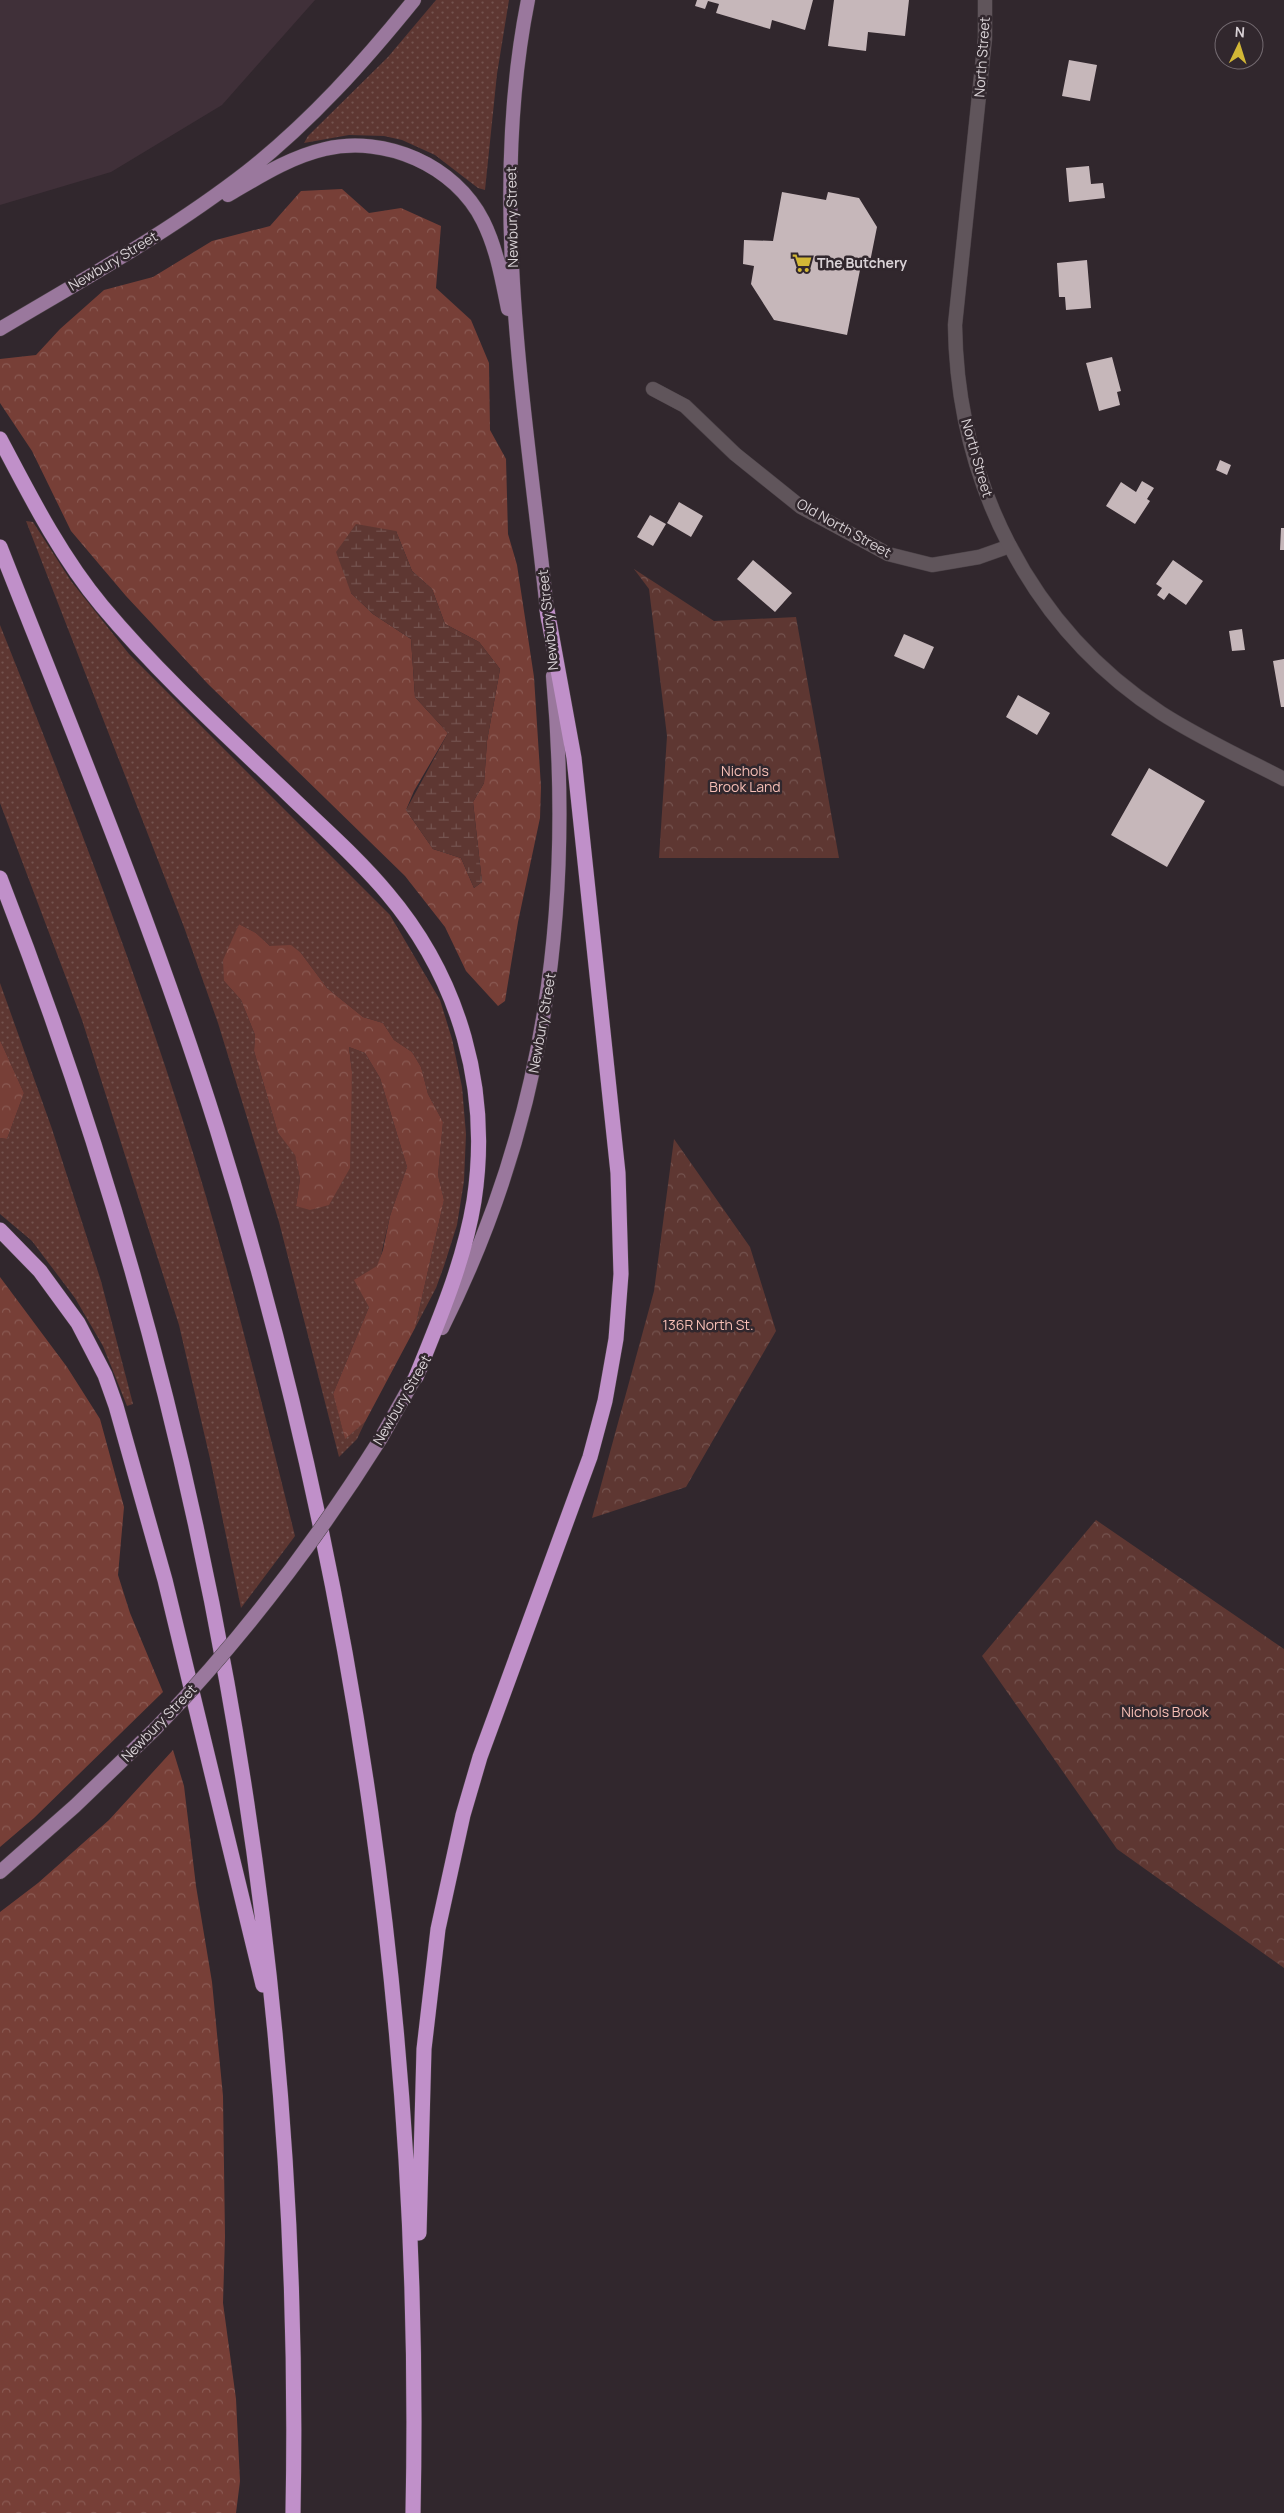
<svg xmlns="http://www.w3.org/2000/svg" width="1284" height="2513" viewBox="0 0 1284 2513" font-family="Manrope,sans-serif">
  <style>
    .built { fill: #403039 }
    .grass { fill: url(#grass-dots) }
    .forest { fill: url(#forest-crowns); fill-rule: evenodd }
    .wetland { fill: url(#wetland-marsh) }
    .park { fill: url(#park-crowns) }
    .building { fill: #c6b7ba }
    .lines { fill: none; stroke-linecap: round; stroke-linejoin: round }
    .minor-casing { stroke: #4b4247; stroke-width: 15 }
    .tertiary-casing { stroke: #4b4247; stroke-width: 15 }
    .primary-casing { stroke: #4b4247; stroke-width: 15 }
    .motorway-casing { stroke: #4b4247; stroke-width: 16 }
    .minor { stroke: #60555b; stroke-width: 14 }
    .tertiary { stroke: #60555b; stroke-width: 14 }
    .primary { stroke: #9a789d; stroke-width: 14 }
    .motorway { stroke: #c090c9; stroke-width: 15 }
    .primary-bridge-casing { stroke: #4b4247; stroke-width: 15; stroke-linecap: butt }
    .primary-bridge { stroke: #9a789d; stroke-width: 14 }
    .labels { text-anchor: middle; stroke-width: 5; stroke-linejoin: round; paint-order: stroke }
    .street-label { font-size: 14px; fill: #d9d2d6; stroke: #31272d }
    .poi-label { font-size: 14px; font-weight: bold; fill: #d9d2d6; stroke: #31272d; text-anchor: start }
    .park-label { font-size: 14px; fill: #f7bfb6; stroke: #31272d }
  </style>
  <defs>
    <pattern id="grass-dots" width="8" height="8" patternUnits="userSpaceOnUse" patternTransform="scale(1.25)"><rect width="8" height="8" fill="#5e3732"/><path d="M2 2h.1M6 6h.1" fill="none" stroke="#74534f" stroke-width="1.8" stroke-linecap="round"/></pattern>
    <pattern id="forest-crowns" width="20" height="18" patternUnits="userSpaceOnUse" patternTransform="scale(1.25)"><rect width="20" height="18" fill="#773f37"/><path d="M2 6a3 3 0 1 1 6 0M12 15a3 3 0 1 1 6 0" fill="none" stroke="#8a5a53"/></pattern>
    <pattern id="wetland-marsh" width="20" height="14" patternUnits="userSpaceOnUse" patternTransform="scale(1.25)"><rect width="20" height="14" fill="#5e3732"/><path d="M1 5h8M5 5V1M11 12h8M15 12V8" fill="none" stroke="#74534f"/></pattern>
    <pattern id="park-crowns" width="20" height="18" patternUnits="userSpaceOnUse" patternTransform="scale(1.25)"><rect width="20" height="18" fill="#5e3732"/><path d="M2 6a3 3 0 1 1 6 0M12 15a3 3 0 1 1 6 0" fill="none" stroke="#74534f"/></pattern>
  </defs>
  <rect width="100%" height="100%" fill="#31272d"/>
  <!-- built -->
  <path class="built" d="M0,0H315L222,105L111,172L0,205Z"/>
  <!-- grass -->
  <path class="grass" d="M436,0H509L497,74L485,190L478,188L435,155L402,140L384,136L349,135L304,143L308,136L388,57Z
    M26,521L33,522L71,581L129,654L390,915L440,1000L452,1039L462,1087L466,1134L464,1181L457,1225L444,1266L436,1288L415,1328L444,1200L438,1175L443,1122L428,1094L421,1067L412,1052L394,1040L383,1023L363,1017L327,988L301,953L270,946L256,933L239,924L233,940L224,981L241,1000L255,1035L254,1051L278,1133L295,1154L300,1179L296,1206L350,1103L352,1072L349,1047L365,1053L380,1078L407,1167L390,1216L369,1307L333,1394L345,1438L365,1422L357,1439L339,1457L279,1222L218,1023L184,927Z
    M0,625C65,788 129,951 182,1118C226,1255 260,1396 295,1536L241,1608L211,1463L179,1325L82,1020L0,803Z
    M0,983L52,1129L101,1281L133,1404L127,1406L103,1346L75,1298L32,1241L0,1214V1138L7,1139L24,1093L0,1040Z"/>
  <!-- forest -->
  <path class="forest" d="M342,189L369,213L401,208L441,226L436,288L471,320L489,363L490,430L506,459L508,534L517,565L534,677L541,787L540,818L518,922L505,1001L498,1006L466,971L445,927L405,876L208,684L126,596L71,531L32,451L0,403V359L36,355L60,329L104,290L153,277L212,241L270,226L301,191ZM396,531L412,571L432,589L445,624L479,642L500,669L487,741L484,783L473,802L482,882L474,888L461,858L433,849L406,810L414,791L448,733L415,697L411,639L373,614L351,593Z
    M239,924L256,933L270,946L291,945L301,953L327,988L363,1017L383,1023L394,1040L412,1052L421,1067L428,1094L443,1122L438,1175L444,1200L415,1328L365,1422L345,1439L333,1394L369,1307L354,1280L377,1266L383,1250L390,1216L407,1167L380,1078L365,1053L349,1047L352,1072L350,1168L329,1205L310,1210L296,1206L300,1179L295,1155L278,1133L254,1051L255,1035L241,1000L224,981L223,960Z
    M0,1040L24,1093L7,1139L0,1138Z
    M0,1277L67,1367L100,1419L124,1507L118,1575L130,1613L163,1692L34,1818L0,1847Z
    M173,1750L184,1786L196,1886L212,1982L223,2096L225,2237L223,2303L236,2399L240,2481L236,2513H0V1912L38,1883L109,1820Z"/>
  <!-- wetland -->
  <path class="wetland" d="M356,524L396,531L412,571L432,589L445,624L479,642L500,669L487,741L484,783L473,802L482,882L474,888L461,858L433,849L406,810L448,733L415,697L411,639L373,614L351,593L336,552Z"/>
  <!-- park -->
  <path class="park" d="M634,569L714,621L796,617L839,858H659L667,736L649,589Z
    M674,1139L750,1247L776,1331L686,1487L592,1518L654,1291Z
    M1096,1520L1284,1649V1968L1117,1849L982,1656Z"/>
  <!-- building -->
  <path class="building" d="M697,0H813L805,30L772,20L770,29L716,13L719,4L708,1L705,9L695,6Z
    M834,0H909L905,36L868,32L866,51L828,46Z
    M1069,60L1097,65L1090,101L1062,96Z
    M1089,166L1091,184L1103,183L1105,198L1069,202L1066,168Z
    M782,192L826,200L828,192L859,198L877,227L870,262L862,260L847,335L774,320L751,284L754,266L743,264L744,240L773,241Z
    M1087,260L1091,308L1066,310L1065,297H1059L1057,263Z
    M1112,357L1121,391L1117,392L1120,405L1099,411L1086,363Z
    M1220,460L1231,465L1227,475L1216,470Z
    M1142,481L1154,488L1147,499L1150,501L1135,524L1106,506L1121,482L1136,492Z
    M679,502L703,516L691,537L667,523Z
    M650,515L666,524L653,546L637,537Z
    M1281,528H1284V550H1280Z
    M753,560L792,593L775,612L737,579Z
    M1173,560L1203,581L1186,605L1169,593L1164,600L1157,595L1162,588L1156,584Z
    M1242,629L1245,650L1232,651L1229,631Z
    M904,634L934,647L924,669L894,656Z
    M1284,659V707H1281L1273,661Z
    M1018,695L1050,713L1037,735L1006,717Z
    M1149,768L1205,801L1167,867L1111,835Z"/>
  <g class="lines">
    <defs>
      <path id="minor" d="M653,389L685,406L735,454L801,507L888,554L932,565L979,557L1010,546"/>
      <path id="tertiary" d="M985,0V38L955,325C957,480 1029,627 1161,713C1200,738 1243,758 1284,779"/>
      <path id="primary" d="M528,0C487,205 527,415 548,620
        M228,195C259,177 290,157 325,149C385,135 455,165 483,221C497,249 502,280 508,309
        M0,329C84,279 171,231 248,171C311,121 364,62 414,0
        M442,1328C546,1120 574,906 553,676
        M381,1438L421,1367
        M0,1872L75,1806L156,1728"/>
      <path id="motorway" d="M0,439C30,496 61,557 102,606C159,674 224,733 288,794C321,826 357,857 387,893C460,979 491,1090 474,1201C464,1262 439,1320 416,1377
        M0,547C76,740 155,931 217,1129C356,1576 423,2045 413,2513
        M0,878C203,1398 304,1955 293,2513
        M0,1230L40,1271L78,1323L105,1375L116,1406L165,1580L263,1985
        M419,2233L424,2049L438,1929L463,1815L480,1757L590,1457L605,1401L616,1339L621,1274L618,1173L574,758L547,610"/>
    </defs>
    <!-- minor casing -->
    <use href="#minor" class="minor-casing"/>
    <!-- tertiary casing -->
    <use href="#tertiary" class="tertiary-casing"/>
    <!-- primary casing -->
    <use href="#primary" class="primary-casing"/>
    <!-- motorway casing -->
    <use href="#motorway" class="motorway-casing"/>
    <!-- minor -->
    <use href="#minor" class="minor"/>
    <!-- tertiary -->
    <use href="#tertiary" class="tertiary"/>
    <!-- primary -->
    <use href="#primary" class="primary"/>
    <!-- motorway -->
    <use href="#motorway" class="motorway"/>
    <defs>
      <path id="primary-bridge" d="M156,1728C242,1639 315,1543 381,1438"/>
    </defs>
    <!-- primary-bridge casing -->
    <use href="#primary-bridge" class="primary-bridge-casing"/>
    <!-- primary-bridge -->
    <use href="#primary-bridge" class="primary-bridge"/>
  </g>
  <!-- icons -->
  <defs>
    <symbol id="supermarket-bare" viewBox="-9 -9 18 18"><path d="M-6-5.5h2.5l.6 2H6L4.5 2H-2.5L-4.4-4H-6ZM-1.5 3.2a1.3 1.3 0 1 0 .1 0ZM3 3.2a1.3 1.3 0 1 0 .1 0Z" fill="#d2b736" stroke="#31272d" stroke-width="2.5" paint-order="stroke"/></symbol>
  </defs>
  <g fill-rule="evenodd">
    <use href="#supermarket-bare" x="788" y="249" width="28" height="28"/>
  </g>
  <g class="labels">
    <!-- street labels -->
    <g class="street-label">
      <text transform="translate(982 57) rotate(-86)" y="5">North Street</text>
      <text transform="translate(512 217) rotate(-91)" y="5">Newbury Street</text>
      <text transform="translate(113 261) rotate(-31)" y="5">Newbury Street</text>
      <text transform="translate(977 458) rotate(74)" y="5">North Street</text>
      <text transform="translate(844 528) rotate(29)" y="5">Old North Street</text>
      <text transform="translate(548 620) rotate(-96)" y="5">Newbury Street</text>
      <text transform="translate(542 1023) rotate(-80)" y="5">Newbury Street</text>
      <text transform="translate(402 1400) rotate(-60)" y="5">Newbury Street</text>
      <text transform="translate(159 1723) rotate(-46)" y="5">Newbury Street</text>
    </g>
    <!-- poi labels -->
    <g class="poi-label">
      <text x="817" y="268">The Butchery</text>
    </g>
    <!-- park labels -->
    <g class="park-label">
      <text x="745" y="776">Nichols<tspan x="745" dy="16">Brook Land</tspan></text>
      <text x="708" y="1330">136R North St.</text>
      <text x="1165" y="1717">Nichols Brook</text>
    </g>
  </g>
  <!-- north arrow -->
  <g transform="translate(1239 45) rotate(4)"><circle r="24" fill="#31272d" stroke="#746b71"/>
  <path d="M0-4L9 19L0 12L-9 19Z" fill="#d2b736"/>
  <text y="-8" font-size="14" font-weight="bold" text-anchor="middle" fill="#d9d2d6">N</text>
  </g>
</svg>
